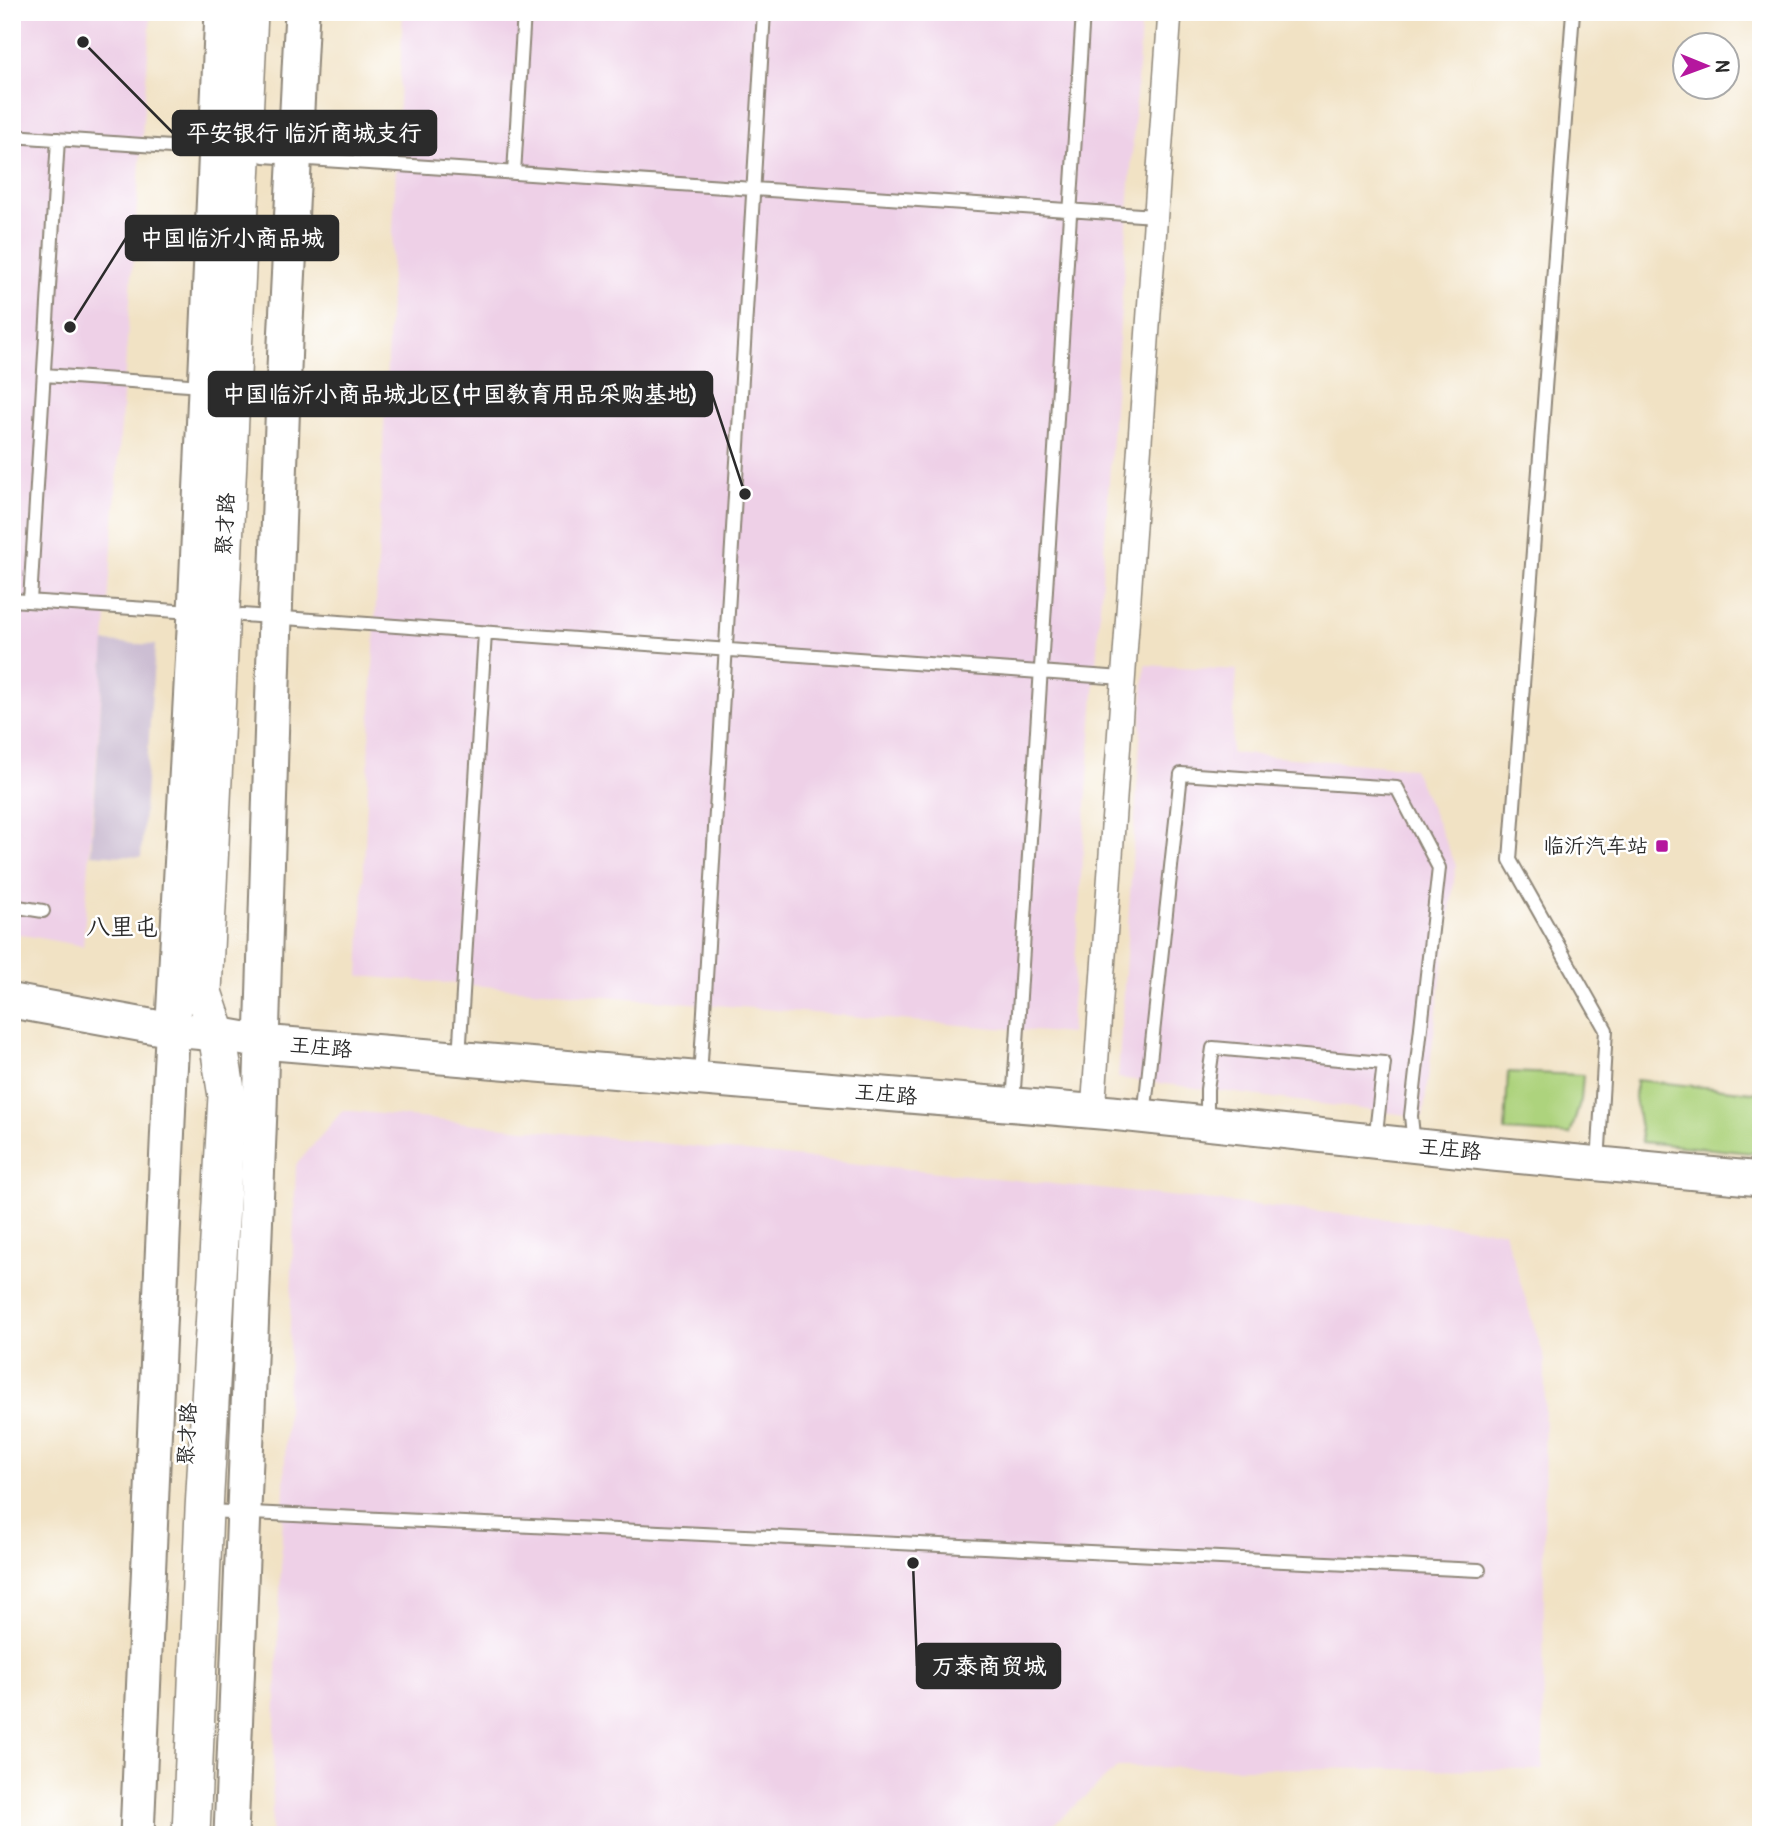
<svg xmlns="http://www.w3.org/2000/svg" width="1773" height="1847" viewBox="0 0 1773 1847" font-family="Pangolin,'LXGW WenKai TC',sans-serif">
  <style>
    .built { fill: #eed0e7 }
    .industrial { fill: #ccbed3 }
    .green { fill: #add37d; stroke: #6c7f54; stroke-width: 2 }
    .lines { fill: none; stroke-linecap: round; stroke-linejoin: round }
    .lane-casing { stroke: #8e8678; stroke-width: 16 }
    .street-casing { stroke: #8e8678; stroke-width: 26 }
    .secondary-casing { stroke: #8e8678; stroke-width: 37 }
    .primary-casing { stroke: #8e8678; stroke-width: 40 }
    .lane { stroke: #fff; stroke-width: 12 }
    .street { stroke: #fff; stroke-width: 23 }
    .secondary { stroke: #fff; stroke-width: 33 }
    .primary { stroke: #fff; stroke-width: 37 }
    .poi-dot { fill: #b5179e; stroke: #fff; stroke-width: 2.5 }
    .labels { text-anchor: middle; stroke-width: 5; stroke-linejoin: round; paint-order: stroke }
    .street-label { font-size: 21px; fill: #2b2b2b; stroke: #fff }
    .poi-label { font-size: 21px; fill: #2b2b2b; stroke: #fff; text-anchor: end }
    .quarter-label { font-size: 24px; fill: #2b2b2b; stroke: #fff }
    .leader { fill: none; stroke: #2b2b2b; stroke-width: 2.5 }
    .callout-dot { fill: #2b2b2b; stroke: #fff; stroke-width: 2.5 }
    .callout { fill: #2b2b2b; stroke: #2b2b2b; stroke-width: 2.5 }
    .callout-label { font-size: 23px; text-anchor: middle; font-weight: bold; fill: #fff }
  </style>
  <rect width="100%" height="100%" fill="#fff"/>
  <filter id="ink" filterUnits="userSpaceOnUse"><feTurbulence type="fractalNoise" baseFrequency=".0143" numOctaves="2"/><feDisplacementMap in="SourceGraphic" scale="14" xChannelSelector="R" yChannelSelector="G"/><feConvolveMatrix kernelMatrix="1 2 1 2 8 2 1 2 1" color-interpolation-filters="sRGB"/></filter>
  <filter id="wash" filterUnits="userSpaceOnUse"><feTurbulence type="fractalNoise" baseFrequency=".00686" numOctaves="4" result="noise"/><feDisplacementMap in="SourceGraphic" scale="28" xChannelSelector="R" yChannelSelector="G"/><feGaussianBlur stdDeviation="1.57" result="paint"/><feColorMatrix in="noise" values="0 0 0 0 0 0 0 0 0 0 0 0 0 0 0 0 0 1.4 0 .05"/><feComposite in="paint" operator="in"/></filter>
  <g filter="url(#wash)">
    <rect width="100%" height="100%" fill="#f1e2c4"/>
    <!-- built -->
    <path class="built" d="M12,12H151L83,946L12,933Z
      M403,12H1142L1070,1034L359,976Z
      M1145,665L1237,670L1231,753L1413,768L1456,865L1423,1117L1118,1078Z
      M343,1110L1504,1231L1545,1360L1543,1770L1118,1767L1042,1835H271L296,1165Z"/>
    <!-- industrial -->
    <path class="industrial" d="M105,642L155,645L141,857L91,854Z"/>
    <!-- green -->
    <path class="green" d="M1508,1072L1583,1075L1581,1100L1570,1135L1505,1131Z
      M1636,1080L1761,1093V1154L1642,1142L1635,1098Z"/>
  </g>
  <g filter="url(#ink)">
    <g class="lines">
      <defs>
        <path id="lane" d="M1573,12L1510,860L1606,1030L1598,1164
          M12,136L214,150
          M264,156L1155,216
          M514,173L524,12
          M44,375L203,386
          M12,600L192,612
          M30,601L58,139
          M242,615L1123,678
          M12,906L43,911
          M459,1058L485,633
          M700,1078L764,12
          M1013,1105L1083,12
          M1144,1117L1181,774L1397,788L1439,868L1411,1116L1414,1145
          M1207,1123V1089L1213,1048L1384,1063L1375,1141
          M208,1511L1479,1570"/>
        <path id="street" d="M1093,1112L1170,12"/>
        <path id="secondary" d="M12,1001L172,1030L217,1034L262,1042L1112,1113L1493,1154L1761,1179
          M137,1835L170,1076L195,612L222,12
          M231,1835L260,1109L275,618L285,342L302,12"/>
        <path id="primary" d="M191,1835L204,1510L227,1096L217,1034L203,992L249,12"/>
      </defs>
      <!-- lane casing -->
      <use href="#lane" class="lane-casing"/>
      <!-- street casing -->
      <use href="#street" class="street-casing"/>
      <!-- secondary casing -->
      <use href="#secondary" class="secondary-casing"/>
      <!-- primary casing -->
      <use href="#primary" class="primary-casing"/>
      <!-- lane -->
      <use href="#lane" class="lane"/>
      <!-- street -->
      <use href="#street" class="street"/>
      <!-- secondary -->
      <use href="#secondary" class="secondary"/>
      <!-- primary -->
      <use href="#primary" class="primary"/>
    </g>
  </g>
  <!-- markers -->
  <rect class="poi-dot" x="1655" y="839" width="14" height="14" rx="3.5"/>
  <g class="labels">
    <!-- street labels -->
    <g class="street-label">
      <text transform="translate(225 524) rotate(-87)" y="7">聚才路</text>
      <text transform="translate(321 1047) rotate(5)" y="7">王庄路</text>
      <text transform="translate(886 1094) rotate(5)" y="7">王庄路</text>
      <text transform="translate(1450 1149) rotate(6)" y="7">王庄路</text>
      <text transform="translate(187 1434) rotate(-87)" y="7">聚才路</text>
    </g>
    <!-- poi labels -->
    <g class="poi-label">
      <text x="1648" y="853">临沂汽车站</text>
    </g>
    <!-- quarter labels -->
    <g class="quarter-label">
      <text x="122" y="935">八里屯</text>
    </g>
  </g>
  <!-- callouts -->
  <path class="leader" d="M83 42L173 133M70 327L126 238M745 494L712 394M913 1563L917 1666"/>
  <g class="callout-dot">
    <circle cx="83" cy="42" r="7"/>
    <circle cx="70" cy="327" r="7"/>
    <circle cx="745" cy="494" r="7"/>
    <circle cx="913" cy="1563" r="7"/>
  </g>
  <g class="callout">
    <rect x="173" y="111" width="263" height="44" rx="7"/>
    <rect x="126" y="216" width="212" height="44" rx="7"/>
    <rect x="209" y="372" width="503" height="44" rx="7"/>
    <rect x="917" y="1644" width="143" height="44" rx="7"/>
  </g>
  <g class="callout-label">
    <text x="304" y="141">平安银行 临沂商城支行</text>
    <text x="232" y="246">中国临沂小商品城</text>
    <text x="460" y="402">中国临沂小商品城北区(中国教育用品采购基地)</text>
    <text x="989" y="1674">万泰商贸城</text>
  </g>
  <!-- margin -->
  <rect width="1773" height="1847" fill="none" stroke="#fff" stroke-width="42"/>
  <!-- north arrow -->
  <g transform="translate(1706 66) rotate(91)"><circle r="33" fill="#ffffff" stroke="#aaaaaa" stroke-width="2"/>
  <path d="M0-5L12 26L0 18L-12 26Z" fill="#b5179e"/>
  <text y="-10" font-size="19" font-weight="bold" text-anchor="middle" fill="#2b2b2b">N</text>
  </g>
</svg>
